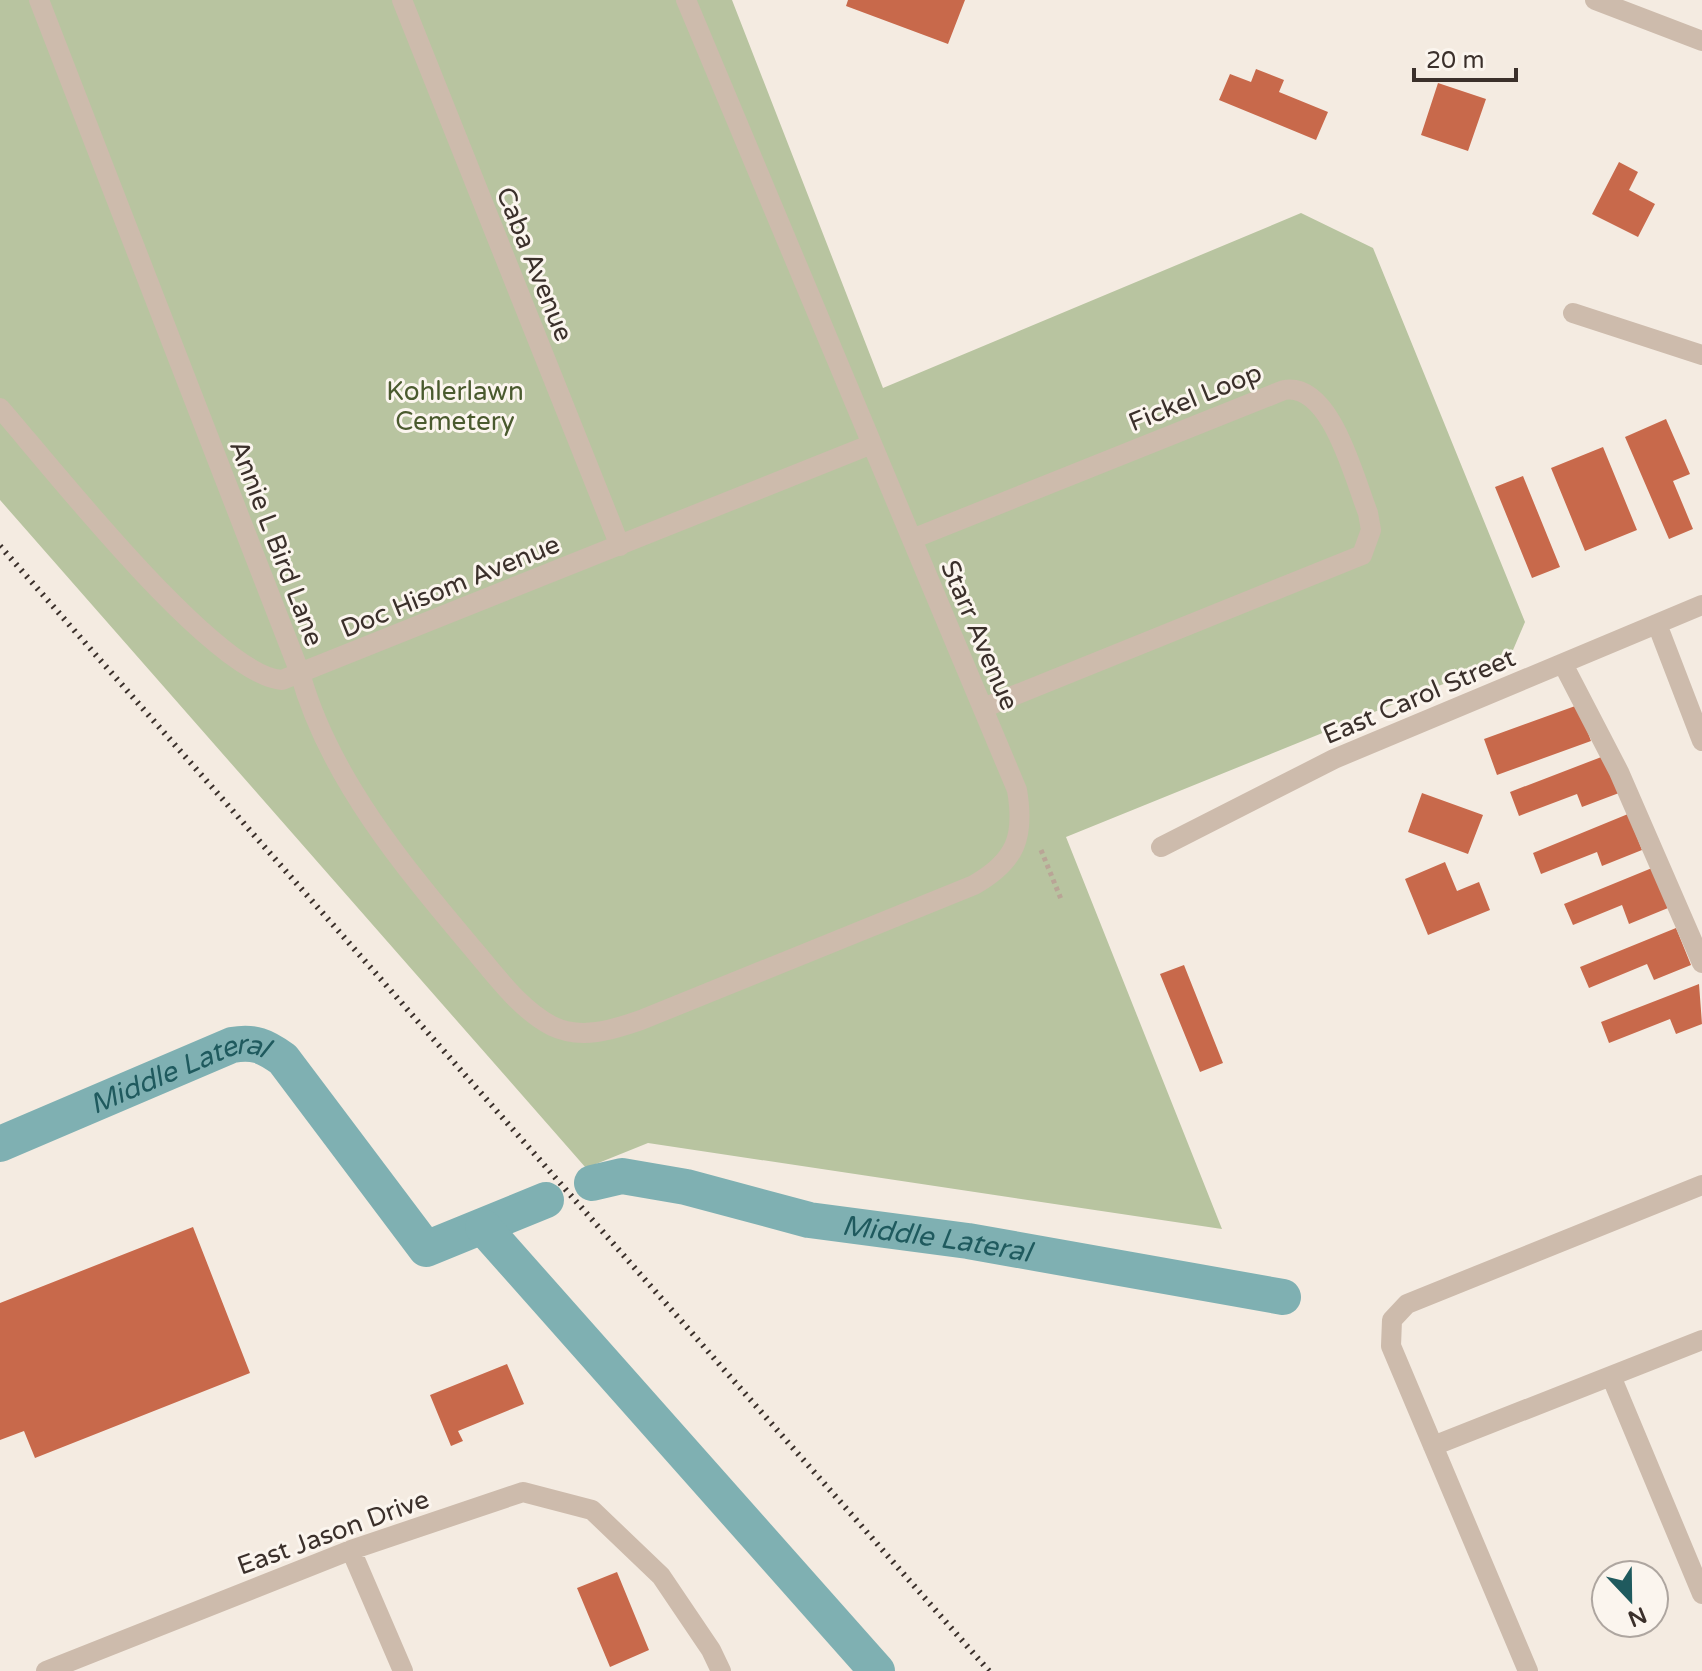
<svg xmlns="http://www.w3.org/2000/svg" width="1702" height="1671" viewBox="0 0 1702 1671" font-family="'Varela Round',sans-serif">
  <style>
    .green { fill: #b8c4a0 }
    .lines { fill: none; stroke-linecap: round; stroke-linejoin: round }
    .canal { stroke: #7fb0b2; stroke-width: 36 }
    .building { fill: #c8694b }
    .path { stroke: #b9a596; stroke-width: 5; stroke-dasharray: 4 4; stroke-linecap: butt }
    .minor { stroke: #cdbbac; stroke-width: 20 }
    .rail { stroke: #3b302b; stroke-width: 6; stroke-dasharray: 2 6; stroke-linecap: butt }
    .labels { text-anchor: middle; stroke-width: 6; stroke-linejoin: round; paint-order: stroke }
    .street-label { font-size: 26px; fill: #3b302b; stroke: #fbf5ee }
    .park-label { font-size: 26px; fill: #4a5a2e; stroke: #fbf5ee }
    .water-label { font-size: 28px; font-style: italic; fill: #1f5a5e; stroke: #fbf5ee }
  </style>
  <rect width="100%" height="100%" fill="#f4ebe1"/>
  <!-- green -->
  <path class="green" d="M0,0H732L883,388L1301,213L1373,248L1525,622L1510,657L1066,837L1222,1229L648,1143L586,1168L0,500Z"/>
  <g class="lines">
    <!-- canal -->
    <g class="canal">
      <path id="s1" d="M0,1144L232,1045C254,1041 265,1046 283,1059L426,1249L546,1200"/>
      <path id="s2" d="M592,1183L622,1176L686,1187L809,1220L968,1241L1283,1297"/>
      <path d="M483,1227L877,1671"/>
    </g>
  </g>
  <!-- building -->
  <path class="building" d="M848,0H965L948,44L846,6Z
    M1256,69L1284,80L1279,92L1328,112L1316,140L1219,100L1230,74L1251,82Z
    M1438,83L1486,99L1468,151L1421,135Z
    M1619,162L1638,172L1629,190L1655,204L1638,237L1592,214Z
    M1666,419L1690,474L1673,481L1693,529L1669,539L1625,437Z
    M1603,447L1637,530L1585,551L1551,468Z
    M1523,476L1560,567L1532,578L1495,487Z
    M1578,705L1591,741L1497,775L1484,739Z
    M1604,756L1619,793L1582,807L1577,794L1519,816L1510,792Z
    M1422,793L1483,815L1468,854L1408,832Z
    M1628,814L1642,850L1602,866L1597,852L1541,874L1533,853Z
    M1445,862L1457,891L1479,882L1490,910L1428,935L1405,879Z
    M1652,868L1668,908L1629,924L1622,905L1573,925L1564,904Z
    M1676,928L1691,965L1654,980L1647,964L1589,988L1580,967Z
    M1184,965L1223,1063L1200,1072L1160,974Z
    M1699,984L1702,1024L1676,1034L1670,1019L1609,1043L1601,1022Z
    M193,1227L250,1373L35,1458L24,1431L0,1440V1303Z
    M507,1364L524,1404L458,1431L463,1441L451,1446L430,1395Z
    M617,1572L649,1650L610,1667L577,1588Z"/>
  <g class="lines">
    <!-- path -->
    <path class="path" d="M1041,850L1061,899"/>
    <!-- minor -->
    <path class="minor" d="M39,0L300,673C329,778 405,868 474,950C497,977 520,1009 552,1026C581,1040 612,1030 641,1020L974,885C1016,861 1025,837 1017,790L686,0
      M402,0L620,546
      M1595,0L1702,41
      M1573,313L1702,355
      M0,408C49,464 215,676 282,680L872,444
      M912,539L1284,390C1331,382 1354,478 1368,513L1371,530L1362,555L983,708
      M1657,624L1702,741
      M1563,664L1619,772L1702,963
      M1161,847L1334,759L1702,605
      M1611,1376L1702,1594
      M1433,1446L1702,1340
      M351,1550L403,1671
      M46,1671L351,1550L523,1492L592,1510L661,1576L711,1650L721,1671
      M1528,1671L1391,1346L1392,1320L1407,1304L1702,1185"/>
    <!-- rail -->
    <path class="rail" d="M0,546L989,1671"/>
  </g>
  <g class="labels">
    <!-- street labels -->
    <g class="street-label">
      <text transform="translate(535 264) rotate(68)" y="9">Caba Avenue</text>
      <text transform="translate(1195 397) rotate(-22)" y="9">Fickel Loop</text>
      <text transform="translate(277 543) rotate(69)" y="9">Annie L Bird Lane</text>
      <text transform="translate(450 586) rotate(-22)" y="9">Doc Hisom Avenue</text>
      <text transform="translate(980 635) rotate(67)" y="9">Starr Avenue</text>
      <text transform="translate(1419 696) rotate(-23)" y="9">East Carol Street</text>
      <text transform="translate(333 1532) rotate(-20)" y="9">East Jason Drive</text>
    </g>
    <!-- park labels -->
    <g class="park-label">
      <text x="455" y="400">Kohlerlawn<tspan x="455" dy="30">Cemetery</tspan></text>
    </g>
    <!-- water labels -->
    <g class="water-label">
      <text dy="10" stroke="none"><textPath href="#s1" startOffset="194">Middle Lateral</textPath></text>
      <text dy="10" stroke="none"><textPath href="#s2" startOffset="352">Middle Lateral</textPath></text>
    </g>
  </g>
  <!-- north arrow -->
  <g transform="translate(1630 1599) rotate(158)"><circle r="38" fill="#fbf5ee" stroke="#aea6a0" stroke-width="2"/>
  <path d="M0-6L14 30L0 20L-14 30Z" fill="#1f5a5e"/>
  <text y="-12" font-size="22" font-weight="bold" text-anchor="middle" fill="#3b302b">N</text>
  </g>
  <!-- scale -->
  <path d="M1414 68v12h102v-12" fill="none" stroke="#3b302b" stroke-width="4"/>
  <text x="1426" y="68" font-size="24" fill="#3b302b" stroke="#fbf5ee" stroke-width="6" paint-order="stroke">20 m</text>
</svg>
